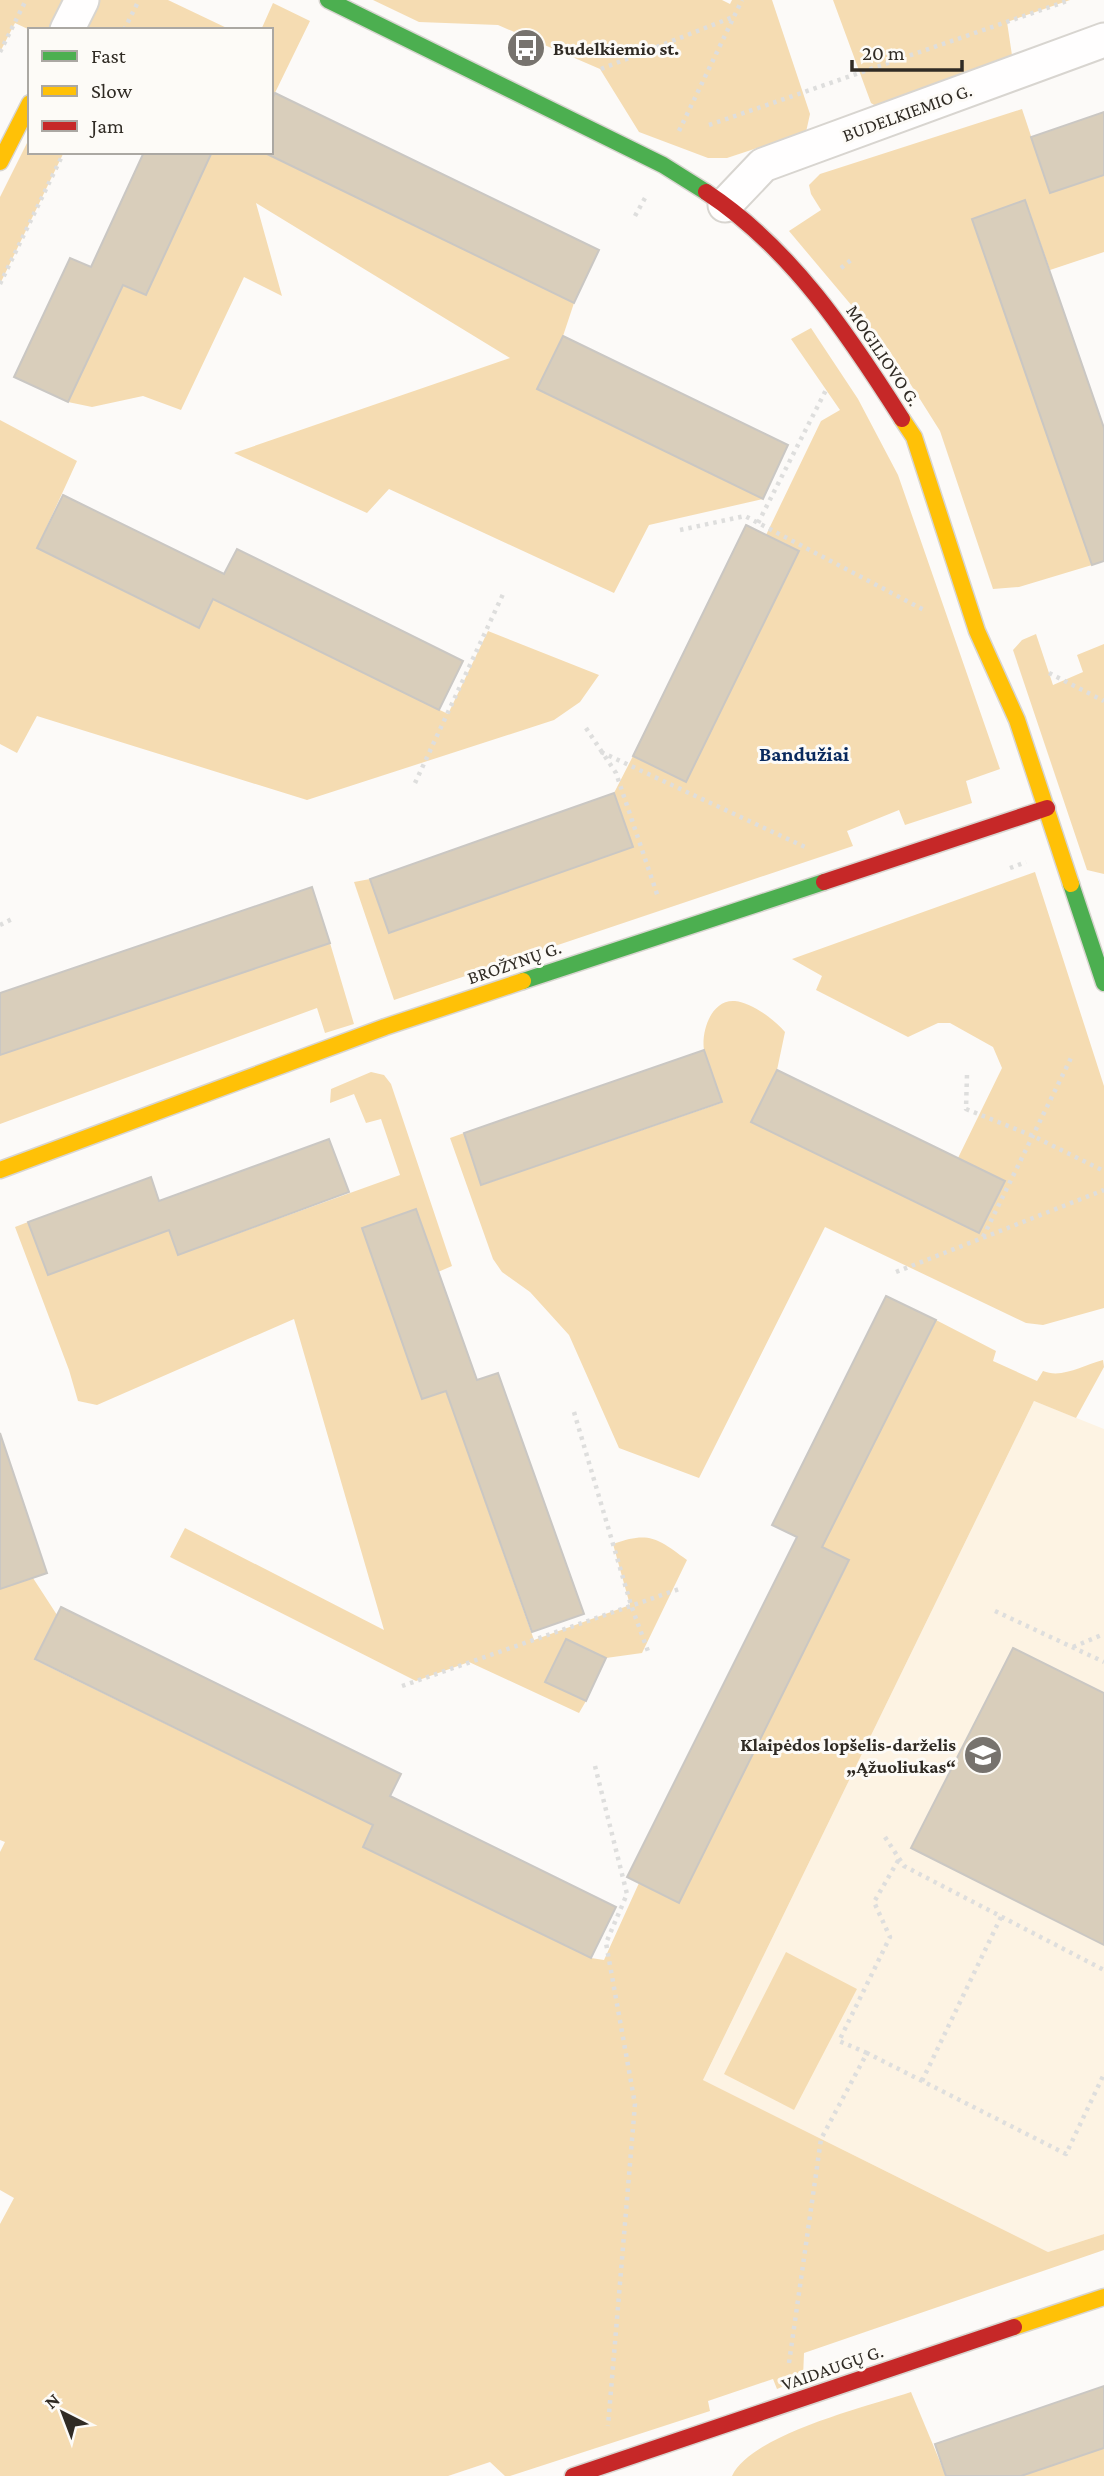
<svg xmlns="http://www.w3.org/2000/svg" width="1104" height="2476" viewBox="0 0 1104 2476" font-family="'Crimson Pro',serif">
  <style>
    .built { fill: #fdf3e3 }
    .green { fill: #f5dcb2 }
    .building { fill: #d9cebb; stroke: #cac7c3; stroke-width: 2 }
    .lines { fill: none; stroke-linecap: round; stroke-linejoin: round }
    .street-casing { stroke: #d8d5d0; stroke-width: 37 }
    .fast-casing { stroke: #d8d5d0; stroke-width: 19 }
    .slow-casing { stroke: #d8d5d0; stroke-width: 19 }
    .jam-casing { stroke: #d8d5d0; stroke-width: 19 }
    .path { stroke: #dededd; stroke-width: 4.5; stroke-dasharray: 3.5 5; stroke-linecap: butt }
    .street { stroke: #fffefe; stroke-width: 33 }
    .fast { stroke: #4caf50; stroke-width: 16 }
    .slow { stroke: #ffc107; stroke-width: 16 }
    .jam { stroke: #c62828; stroke-width: 16 }
    .labels { text-anchor: middle; stroke-width: 6; stroke-linejoin: round; paint-order: stroke }
    .poi-label { font-size: 19px; font-weight: bold; fill: #302b24; stroke: #fdfbf7; text-anchor: start }
    .street-label { font-size: 19px; fill: #302b24; stroke: #fdfbf7 }
    .neighbourhood-label { font-size: 21px; font-weight: bold; fill: #08295d; stroke: #fdfbf7 }
  </style>
  <rect width="100%" height="100%" fill="#fcfaf8"/>
  <!-- built -->
  <path class="built" d="M1034,1401L1104,1429V2234L1048,2252L703,2080Z"/>
  <!-- green -->
  <path class="green" d="M0,0H69L55,30H30L15,23L0,52Z
    M97,0H168L231,30H82Z
    M373,0H722L730,4L732,0H772L810,114L806,132L727,158H708L639,132L600,69L498,25L419,22Z
    M833,0H1070L1007,22L1013,62L879,108L871,103Z
    M273,3L310,21L271,101V30H261Z
    M1022,109L1050,193L1104,175V252L1050,270L1025,200L972,219L1092,565L1019,587L993,589L940,431L889,350L789,231L821,210L811,194L809,185L820,174Z
    M30,137V152H64L0,284V197Z
    M212,152H263L574,303L563,336L537,389L763,499L649,525L614,593L389,489L367,513L234,453L510,358L256,203L282,296L244,277L181,410L143,396L92,407L68,402L123,285L146,295Z
    M811,328L858,399L898,475L1000,769L966,781L972,803L905,825L899,810L847,831L853,846L394,1000L354,882L370,879L390,933L633,847L614,793L633,756L799,551L766,535L821,421L840,410L791,339Z
    M0,420L77,461L37,548L198,628L213,599L448,714L488,631L599,675L580,702L554,720L307,800L37,716L17,753L0,744Z
    M1036,634L1053,685L1083,672L1077,655L1104,644V874L1087,870L1013,650L1022,640Z
    M1035,872L1104,1086V1308L1043,1325L1026,1323L825,1227L699,1478L619,1448L569,1335L530,1292L502,1272L493,1259L450,1138L464,1133L482,1185L721,1103C717,1085 706,1068 704,1050C701,1032 711,999 735,1001C752,1003 774,1019 785,1032L777,1070L751,1122L958,1158L1002,1068L993,1047L950,1023H938L908,1037L816,990L822,976L792,959Z
    M330,943L354,1024L325,1033L317,1008L0,1124V1055Z
    M371,1072L384,1075L391,1084L452,1266L438,1272L416,1209L362,1228L422,1399L446,1391L534,1640L630,1605L613,1544C649,1531 657,1538 687,1560L642,1653L606,1658L565,1640L545,1682L586,1701L579,1713L469,1662L416,1681L170,1557L185,1528L384,1630L294,1319L97,1405L78,1401L69,1370L15,1227L28,1222L48,1274L169,1230L178,1255L400,1175L381,1119L366,1123L354,1094L330,1103L331,1089Z
    M936,1320L996,1351L993,1361L1037,1381L1043,1371C1062,1379 1083,1365 1103,1360L1104,1367L1076,1418L1034,1401L703,2080L1048,2252L1104,2234V2250L804,2353L803,2378L777,2389L773,2379L708,2401L710,2411L510,2476H505L490,2462L448,2476H0V2224L14,2198L0,2190V1852L5,1842L0,1840V1589L33,1578L57,1615L35,1660L373,1825L363,1847L591,1958L604,1960L639,1883L679,1902L849,1561L822,1547Z
    M786,1952L857,1989L794,2110L724,2074Z
    M911,2392L946,2476H732C752,2434 866,2407 911,2392Z
    M1104,2448V2476H1021Z"/>
  <!-- building -->
  <path class="building" d="M275,93L599,250L574,303L263,152H271V101Z
    M1104,112V175L1050,193L1031,137Z
    M144,152H212L146,295L123,285L68,402L14,377L70,258L91,267Z
    M1025,200L1104,428V561L1092,565L972,219Z
    M563,336L788,445L763,499L537,389Z
    M63,495L224,574L237,549L463,661L439,710L213,599L199,628L37,548Z
    M746,525L799,551L686,782L633,756Z
    M614,793L633,847L389,933L370,879Z
    M312,887L330,943L0,1055V993Z
    M704,1050L722,1102L481,1185L464,1133Z
    M777,1070L1005,1181L979,1233L751,1122Z
    M329,1139L349,1192L178,1255L169,1230L48,1275L28,1222L151,1177L159,1201Z
    M416,1209L477,1380L498,1373L584,1614L532,1632L446,1391L422,1399L362,1228Z
    M886,1296L936,1320L822,1547L849,1560L679,1903L627,1877L797,1537L772,1525Z
    M0,1433L47,1573L0,1589Z
    M61,1607L401,1774L390,1796L616,1907L591,1958L363,1847L373,1825L35,1659Z
    M566,1639L606,1658L586,1701L545,1682Z
    M1013,1648L1104,1693V1945L911,1848Z
    M1104,2386V2448L1021,2476H946L935,2444Z"/>
  <g class="lines">
    <defs>
      <path id="street" d="M67,30L82,0
        M725,205L763,165L1104,40"/>
      <path id="fast" d="M328,0L663,165L706,192
        M1071,884L1104,983
        M523,981L824,882"/>
      <path id="slow" d="M0,162L30,103
        M902,419L914,437L977,631L1017,720L1071,884
        M0,1170L385,1027L523,981
        M1014,2327L1104,2297"/>
      <path id="jam" d="M706,192C791,248 848,334 902,419
        M824,882L1047,808
        M573,2476L1014,2327"/>
    </defs>
    <!-- street casing -->
    <use href="#street" class="street-casing"/>
    <!-- fast casing -->
    <use href="#fast" class="fast-casing"/>
    <!-- slow casing -->
    <use href="#slow" class="slow-casing"/>
    <!-- jam casing -->
    <use href="#jam" class="jam-casing"/>
    <!-- path -->
    <path class="path" d="M124,30L139,0
      M0,52L26,0
      M601,69L733,17
      M709,125L1070,0
      M679,131L742,0
      M635,216L645,198
      M841,268L851,260
      M0,284L64,152
      M758,523L826,390
      M680,530L745,516L924,610
      M1049,673L1104,701
      M586,728L616,773L658,897
      M601,752L805,847
      M415,783L504,592
      M1010,868L1026,862
      M0,925L14,918
      M967,1075L966,1109L1033,1136L1104,1171
      M983,1237L1071,1058
      M896,1272L1104,1190
      M574,1412L631,1605L649,1654
      M995,1611L1104,1662
      M1073,1647L1104,1634
      M402,1686L682,1588
      M595,1766L627,1894L606,1943L635,2104L608,2426
      M885,1837L904,1866L1104,1970
      M867,2053L839,2041L890,1937L874,1902L899,1859
      M922,2081L1001,1917
      M789,2363L821,2139L867,2053L1066,2154L1104,2074"/>
    <!-- street -->
    <use href="#street" class="street"/>
    <!-- fast -->
    <use href="#fast" class="fast"/>
    <!-- slow -->
    <use href="#slow" class="slow"/>
    <!-- jam -->
    <use href="#jam" class="jam"/>
  </g>
  <!-- icons -->
  <defs>
    <symbol id="bus-disc" viewBox="-11 -11 22 22"><circle r="9.5" fill="#77736e" stroke="#fdfbf7"/><path d="M-5-6H5V4H4V6H2V4H-2V6H-4V4H-5ZM-3.5-4V0h7V-4ZM-3.5 1.2v1.5H-2V1.2ZM2 1.2v1.5H3.5V1.2Z" fill="#fff"/></symbol>
    <symbol id="school-disc" viewBox="-11 -11 22 22"><circle r="9.5" fill="#77736e" stroke="#fdfbf7"/><path d="M0-5L7-2L0 1L-7-2ZM-4 1L0 2.5L4 1V4Q0 6-4 4Z" fill="#fff"/></symbol>
  </defs>
  <g fill-rule="evenodd">
    <use href="#bus-disc" x="504" y="26" width="44" height="44"/>
    <use href="#school-disc" x="961" y="1733" width="44" height="44"/>
  </g>
  <g class="labels">
    <!-- poi labels -->
    <g class="poi-label">
      <text x="553" y="55">Budelkiemio st.</text>
      <text x="956" y="1751" text-anchor="end">Klaipėdos lopšelis-darželis<tspan x="956" dy="22">„Ąžuoliukas“</tspan></text>
    </g>
    <!-- street labels -->
    <g class="street-label">
      <text transform="translate(907 112) rotate(-20)" y="7">BUDELKIEMIO G.</text>
      <text transform="translate(884 355) rotate(56)" y="7">MOGILIOVO G.</text>
      <text transform="translate(514 962) rotate(-19)" y="7">BROŽYNŲ G.</text>
      <text transform="translate(832 2367) rotate(-19)" y="7">VAIDAUGŲ G.</text>
    </g>
    <!-- neighbourhood labels -->
    <g class="neighbourhood-label">
      <text x="804" y="761">Bandužiai</text>
    </g>
  </g>
  <!-- legend -->
  <rect x="28" y="28" width="245" height="126" fill="#fdfbf7" stroke="#aba8a3" stroke-width="2"/>
  <rect x="42" y="51" width="35" height="10" fill="#4caf50" stroke="#aba8a3" stroke-width="2"/>
  <text x="91" y="63" font-size="21" fill="#302b24">Fast</text>
  <rect x="42" y="86" width="35" height="10" fill="#ffc107" stroke="#aba8a3" stroke-width="2"/>
  <text x="91" y="98" font-size="21" fill="#302b24">Slow</text>
  <rect x="42" y="121" width="35" height="10" fill="#c62828" stroke="#aba8a3" stroke-width="2"/>
  <text x="91" y="133" font-size="21" fill="#302b24">Jam</text>
  <!-- north arrow -->
  <g transform="translate(63 2413) rotate(318)" stroke="#fdfbf7" stroke-width="5" paint-order="stroke">
  <path d="M0-5L12 26L0 18L-12 26Z" fill="#302b24"/>
  <text y="-10" font-size="19" font-weight="bold" text-anchor="middle" fill="#302b24">N</text>
  </g>
  <!-- scale -->
  <path d="M852 60v10h110v-10" fill="none" stroke="#302b24" stroke-width="3.5"/>
  <text x="862" y="60" font-size="21" fill="#302b24" stroke="#fdfbf7" stroke-width="5" paint-order="stroke">20 m</text>
</svg>
